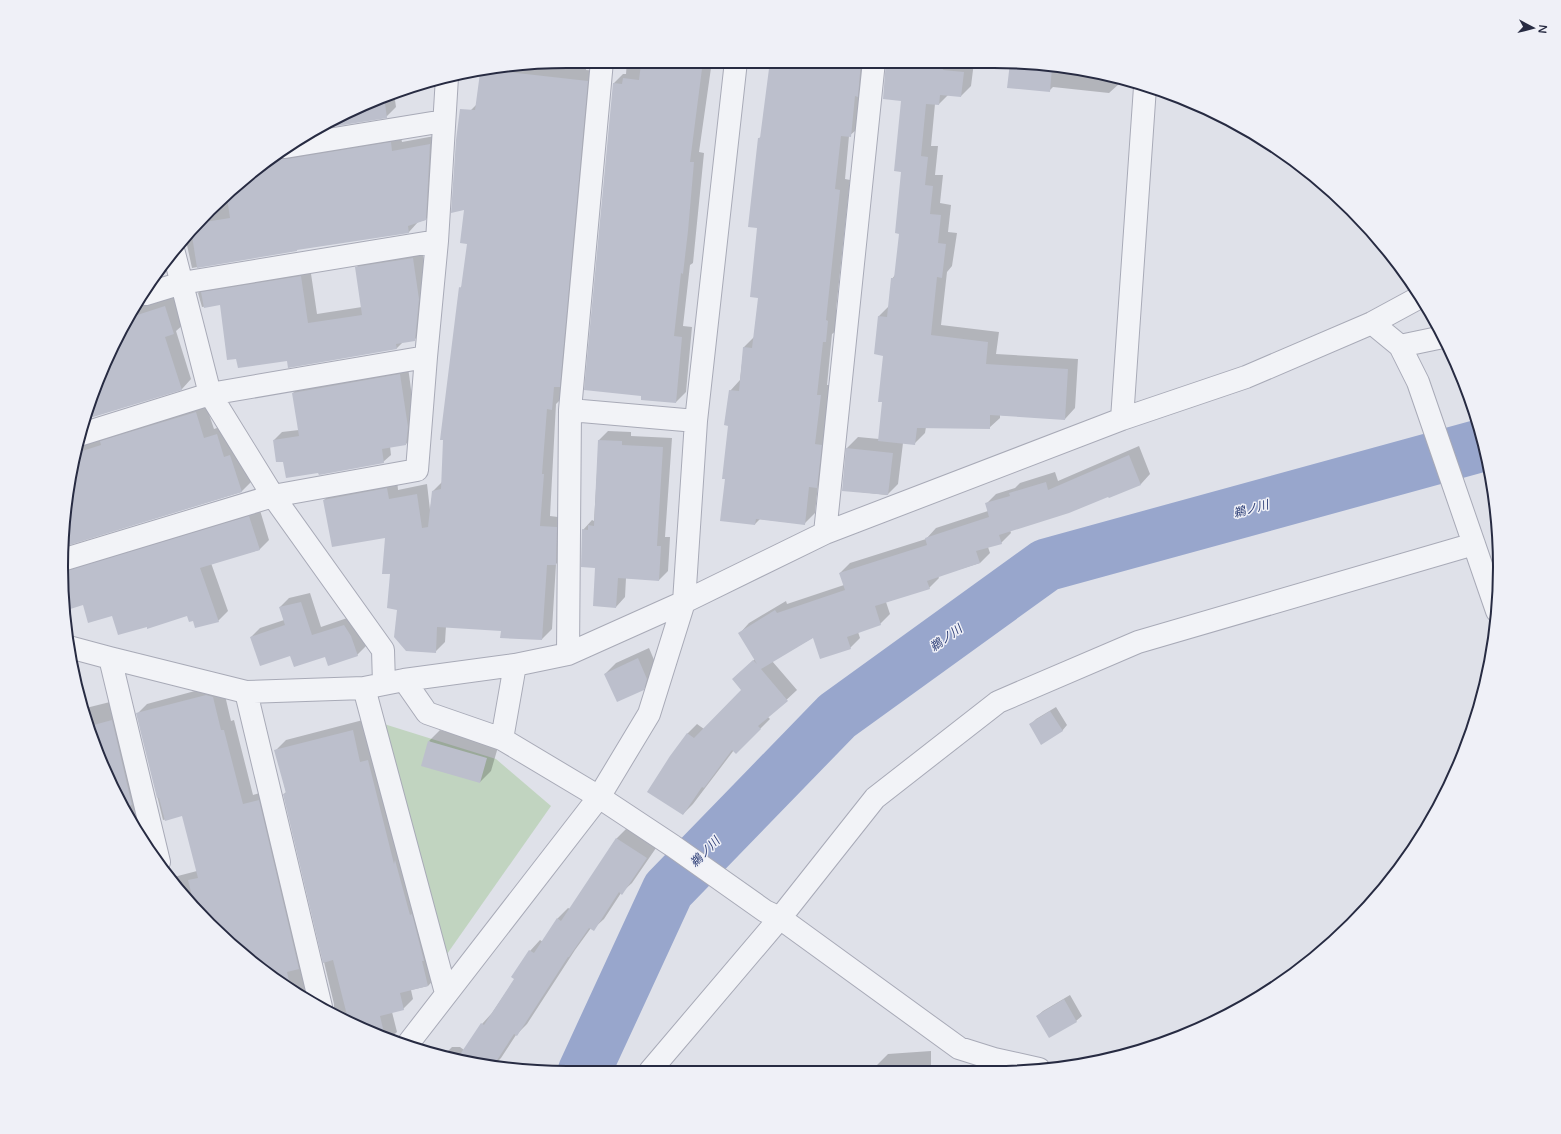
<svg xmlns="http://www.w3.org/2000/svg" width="1561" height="1134" viewBox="0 0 1561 1134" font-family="'Varela Round','Noto Sans JP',sans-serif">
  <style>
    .green { fill: #c1d4c0 }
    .shadow { fill: #0003 }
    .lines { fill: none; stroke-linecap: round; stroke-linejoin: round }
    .river { stroke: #98a6cc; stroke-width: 53 }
    .building { fill: #bcbfcc }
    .street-casing { stroke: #a8aab7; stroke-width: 24 }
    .street { stroke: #f2f3f7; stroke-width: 22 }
    .labels { text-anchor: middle; stroke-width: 3; stroke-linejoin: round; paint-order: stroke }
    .water-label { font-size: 12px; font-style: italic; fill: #2f4078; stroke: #eff0f7 }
    .rim { fill: none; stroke: #272b42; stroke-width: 2 }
  </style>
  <rect width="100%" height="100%" fill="#dfe1e9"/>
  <!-- green -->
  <path class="green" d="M384,724L496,759L551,806L440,964Z"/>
  <!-- shadow -->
  <path class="shadow" d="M567,61H587L586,70L597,71L561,399L556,404L550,516L566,518V554L556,564L552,629L542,639L502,630L446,626L445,642L435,652L398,609L386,537L324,500L334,490L397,479L398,490L427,484L430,510L433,491L442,482L460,288L463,285L468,243L465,208L471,110L477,104L481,72Z
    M627,61H712L699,152L704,153L693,263L690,265L683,326L692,327L686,392L676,402L613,84L623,74H626Z
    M771,61H870L861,126L849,136L845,179L850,180L836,310H838L836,331L832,334L827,385H831L827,476L818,485L815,513L804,524L760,519L755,524L726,479L730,391L740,380L744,347L754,337L759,297V138L761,137Z
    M887,61L974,62L971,86L961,96L948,95L939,104H935L931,146H938L935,175H943L940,203L951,205L948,232L957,233L952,266L947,272L941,325L999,332L996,354L1078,359L1075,408L1065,419L1000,415V418L989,428L926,427L925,433L914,444L903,443L898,484L887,495L843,490L847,448L858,437L879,439L883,402L884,355L879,316L889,306L892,279L895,275L901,233L902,171V100Z
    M1011,63L1093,71L1120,79V83L1109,93L1053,87L1049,91L1008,87Z
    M394,93L396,107L386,117L321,127L373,100Z
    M400,133L402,142L440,135L435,210L425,220L418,222L409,232L298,249L192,268L185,236L187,233L286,146Z
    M422,248L428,289L424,330L414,340L403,342L397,348L288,360L221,304L202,307L198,293L208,284L310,267L317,314L362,307L356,268L366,258Z
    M170,258L173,265L163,275L158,276Z
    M182,290L184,324L176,331L191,379L182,389L88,418L113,343L147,293Z
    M408,367L415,419L414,436L406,444L390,446L391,455L383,462L319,472L284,461L274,440L282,432L299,430L293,393L301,385Z
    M205,402L214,429L226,425L240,446L251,482L241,492L63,546L71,469L83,433Z
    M608,431L631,432V436L672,438L665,537H670L668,571L659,580L626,578L625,597L616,607L596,567L583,530L592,520L594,521L599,440Z
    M1139,446L1150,474L1141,484L1010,530L1011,533L1001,543L988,547L990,553L980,563L938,576L939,578L929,588L886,602L890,614L880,624L858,632L860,638L850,648L814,637L772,661L797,690L768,717L770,719L736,753L734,750L693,804L683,814L687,734L697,724L704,729L742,690L733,679L755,659L740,633L749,623L786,601L787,604L844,585L840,573L850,563L926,539L936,528L988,511L986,504L996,494L1015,488L1020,483L1055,472L1058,481Z
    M259,507L269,540L259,550L211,563L228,611L218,621L193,620L188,615L147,626L83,604L64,610L61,567Z
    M310,593L321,627L353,616L360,627L366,646L357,655L291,654L251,637L260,628L284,620L280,607L289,598Z
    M649,648L657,667L654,678L643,689L605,674L616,663Z
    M76,671L86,708L114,701L158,860L129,820L100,761Z
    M217,685L223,687L231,721L234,720L253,795L269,790L328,1009H334V1004L284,794L286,792L276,750L286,740L363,720L438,975L428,986L411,990L413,999L403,1009L392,1012L397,1032L390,1038L343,1021L259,968L186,900L170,878L197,871L183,815L163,820L137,714L147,704Z
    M1056,707L1067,725L1062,731L1030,725L1036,719Z
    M440,730L498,747L491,771L480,782L429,741Z
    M627,828L656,848L632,883L621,893L604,919L593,929L591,928L575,950L527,1024L516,1035L501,1058L494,1065L442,1057L452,1047H460L464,1050L482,1024L492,1013L515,979L512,977L530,951L540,940L543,942L558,918L568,908L570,909L617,838Z
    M1070,995L1082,1016L1076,1021L1037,1016L1043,1011Z
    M931,1051V1069L877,1070V1065L888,1054Z"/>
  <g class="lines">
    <!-- river -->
    <path class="river" d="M584,1072L668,890L837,716L1046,565L1483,445"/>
  </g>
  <!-- building -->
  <path class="building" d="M674,61H703L690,162H694L688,231L683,274L681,273L674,336L682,337L676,403L641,400V396L584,390L613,83L622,84L623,78L639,80L641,64L674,67Z
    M770,61H861L858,97L855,96L851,137L841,136L835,189L840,190L826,320L828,321L826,342H823L817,395H821L815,444L822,445L817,488L809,487L805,525L756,519L755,525L720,521L725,479H722L728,426L724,425L729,390L739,391L743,347L752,348L758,298L750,297L757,228L748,227L758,138H760Z
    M886,61H944L943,70L964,72L961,97L940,95L939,105L926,104L921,156L928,157L925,185L933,186L930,214L941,215L938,243L946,244L942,278L937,277L931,335L988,342L986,364L1068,369L1065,420L990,415V429L917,428L915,445L878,441L882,402H878L883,356L874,354L878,316L887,317L891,278H894L899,234L895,233L901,172L894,171L901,101L883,99Z
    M1010,63L1052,67L1050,92L1007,88Z
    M508,69L507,72L588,81L560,387H554L552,410L547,409L542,474H544L540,526L557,527L556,565H547L542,640L500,638L501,631L437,627L436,653L406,651L394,637L397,610L387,608L390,574H382L385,538L332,547L323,500L387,488L389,499L417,494L422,528L428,527L432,491L441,489L443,440H440L459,287L461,288L467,244L460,243L464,210L451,213L456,140L460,109L475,110L480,73Z
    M384,96L387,118L318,129L373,100Z
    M391,142L392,151L430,144L426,220L408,226L409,233L297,250V251L197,268L191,229L198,223L230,218L227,198L276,155L281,159H287Z
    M413,258L419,299L415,341L396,344L397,349L288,368L287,361L238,368L236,359L227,360L220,305L204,308L201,292L301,276L308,323L362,315L355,267Z
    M165,306L174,334L165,337L182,390L93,417L91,410L113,343L131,317Z
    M400,374L408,427L406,445L382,449L384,463L319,475L318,473L286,478L283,462H276L273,440L299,436L292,393Z
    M196,412L204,438L217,434L224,457L230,455L242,492L63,547L71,469L76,453L101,445L100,441Z
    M598,440L622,441V445L663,447L657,546H661L659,581L618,578L616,608L593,606L595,568L581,567L582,529L588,530V525L594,526Z
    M846,448L893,453L888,495L842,491Z
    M1129,455L1141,485L1109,498L1108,497L1069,513L999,535L1002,544L976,551L980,563L927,581L930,589L875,606L881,625L847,637L851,649L820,659L813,638L761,669L788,701L758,726L761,729L736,754L732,750L704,788L702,787L683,815L647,792L670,756L687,733L694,738L741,690L732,679L753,660L757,664L738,633L775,610L777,613L845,590L839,573L927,545L925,538L989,517L985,503L1010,496L1009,493L1046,482L1048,490Z
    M249,516L260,550L200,568L219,622L195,628L193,621L189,622L187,616L147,629V627L118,635L112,616L88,623L83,605L64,611L61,572Z
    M301,602L312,635L344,625L351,636L358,656L328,666L325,657L294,667L290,656L260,666L250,637L285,625L279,607Z
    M638,658L647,679L644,690L617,702L604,674Z
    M206,695L213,697L221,730H224L243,804L259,800L299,969L287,972L291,989L259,968L195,908L188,880L198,878L182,816L165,821L159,798H157L136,713Z
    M1050,711L1063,731L1041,745L1029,724Z
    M112,720L132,805L122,807L100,761L90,726Z
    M353,730L360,762L368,760L394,864L395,860L410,915L412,914L424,961H422L428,986L400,993L404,1010L380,1016L385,1037L349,1023L333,960L323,963L283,794L286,793L274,750Z
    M428,741L487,758L480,783L421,766Z
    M616,838L647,858L622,895L619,892L594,931L589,928L569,957H568L517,1036L514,1034L494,1065L457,1059L481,1023L484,1025L514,979L511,977L529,950L534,953L557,918L561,921Z
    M1064,999L1077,1022L1049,1038L1036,1016Z"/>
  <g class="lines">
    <defs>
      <path id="street" d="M285,147L444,121
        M174,253L210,394L273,496L383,650L384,684
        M146,294L182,283L437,241
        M1372,323L1400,346L1418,382L1497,611
        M1400,346L1443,337
        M570,410L696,421
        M1122,419L1145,87
        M82,434L210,394L426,357
        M825,533L874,61
        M62,560L273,496L417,470L426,357L437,241L447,77
        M69,647L110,658L246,692L364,688L404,680L515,665L568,654L684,602L825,533L1122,419L1246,377L1372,323L1420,297
        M568,654L570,410L602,61
        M110,658L159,862
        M404,680L427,713L502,739L599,797L673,846L765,911L780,918L959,1048L994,1059L1039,1069
        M364,688L446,993
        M246,692L321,1007
        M502,739L515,665
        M407,1045L599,797L649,714L684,602L696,421L736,61
        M650,1071L780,918L875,798L998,702L1138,642L1474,544"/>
    </defs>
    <!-- street casing -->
    <use href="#street" class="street-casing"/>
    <!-- street -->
    <use href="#street" class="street"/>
  </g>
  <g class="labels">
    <!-- water labels -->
    <g class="water-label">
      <text transform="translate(1251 509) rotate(-15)" y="4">鵜ノ川</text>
      <text transform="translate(946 638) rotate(-36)" y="4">鵜ノ川</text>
      <text transform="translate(705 852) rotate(-46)" y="4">鵜ノ川</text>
    </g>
  </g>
  <!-- crop -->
  <path d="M0 0H1561V1134H0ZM567 68H994A499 499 0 0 1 1493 567V567A499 499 0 0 1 994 1066H567A499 499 0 0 1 68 567V567A499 499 0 0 1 567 68Z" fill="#eff0f7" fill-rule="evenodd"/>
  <path class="rim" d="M567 68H994A499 499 0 0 1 1493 567V567A499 499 0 0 1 994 1066H567A499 499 0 0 1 68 567V567A499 499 0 0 1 567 68Z"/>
  <!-- north arrow -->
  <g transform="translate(1533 28) rotate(97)" stroke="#eff0f7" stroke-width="3" paint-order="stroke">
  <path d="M0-3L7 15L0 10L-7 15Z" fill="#272b42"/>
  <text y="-6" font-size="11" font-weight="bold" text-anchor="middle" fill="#272b42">N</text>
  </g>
</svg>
